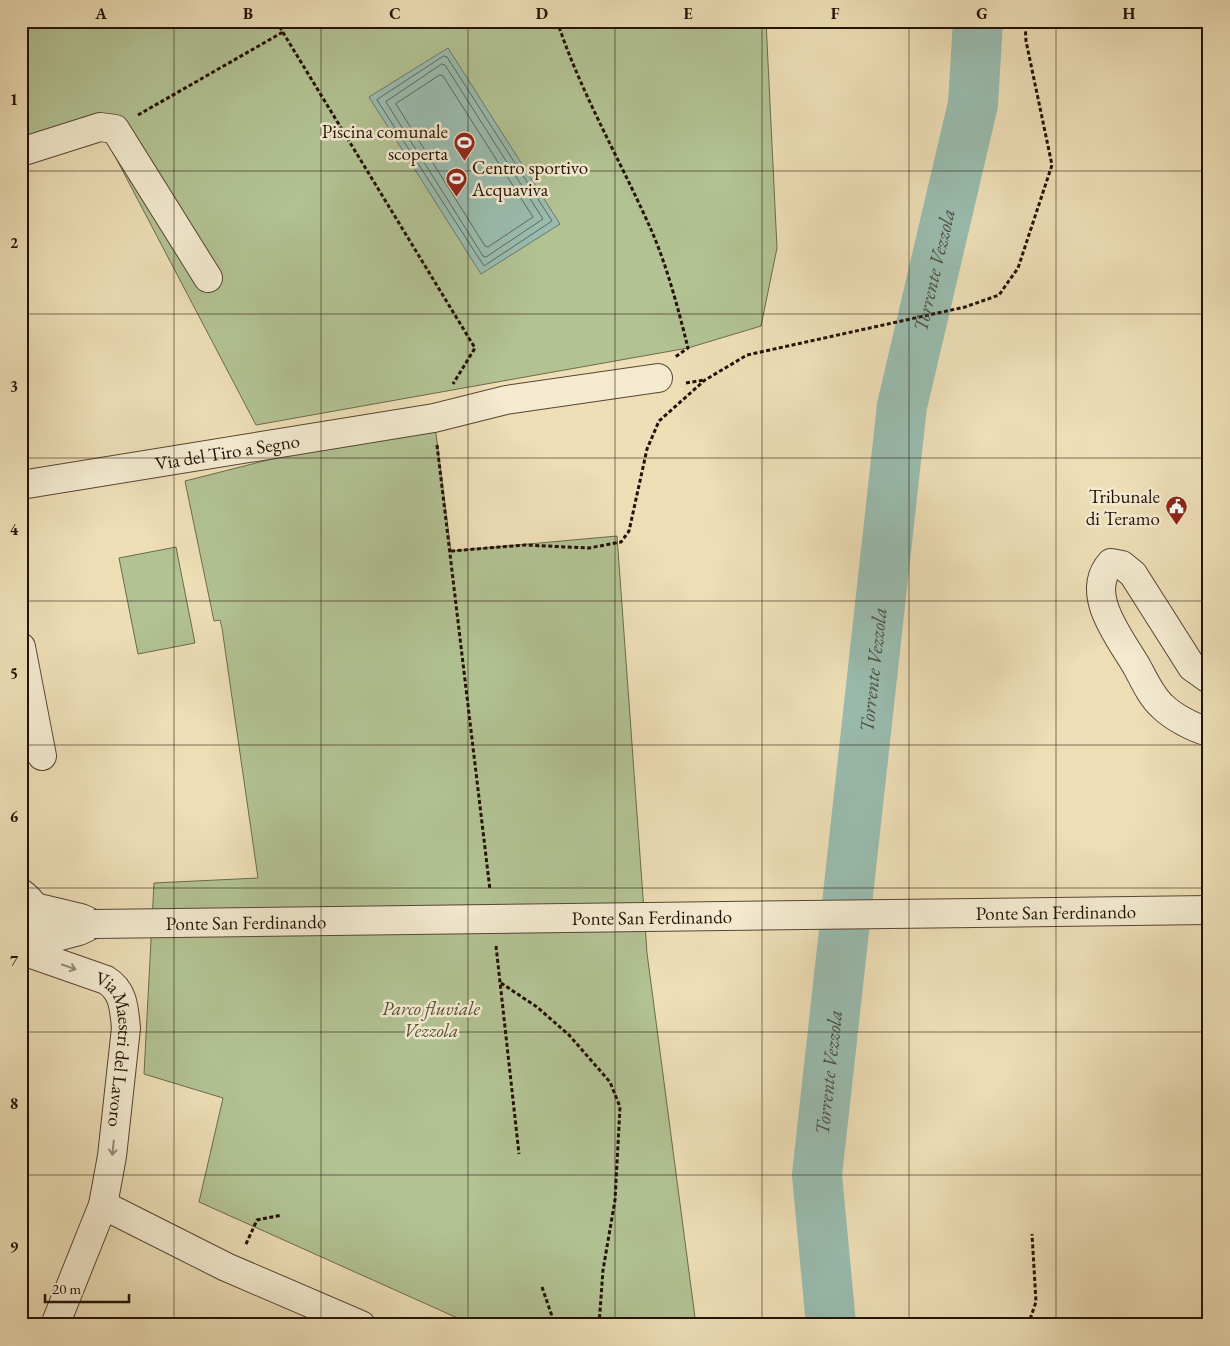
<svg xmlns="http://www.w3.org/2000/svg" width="1230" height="1346" viewBox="0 0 1230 1346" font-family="'EB Garamond',serif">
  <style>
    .green { fill: #b2c293; stroke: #6c6a4d }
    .water { fill: #99bcaf; stroke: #6b786c }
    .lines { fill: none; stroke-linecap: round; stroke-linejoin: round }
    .shore { stroke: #5f675b; stroke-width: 1 }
    .river { stroke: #99bcaf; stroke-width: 50 }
    .minor-casing { stroke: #574533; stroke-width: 30 }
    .path { stroke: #251207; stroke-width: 3; stroke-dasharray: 4 2.5; stroke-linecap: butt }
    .minor { stroke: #f3ead0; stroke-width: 28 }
    .minor-bridge-casing { stroke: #574533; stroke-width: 30; stroke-linecap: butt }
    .minor-bridge { stroke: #f3ead0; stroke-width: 28 }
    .oneway { stroke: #968976 }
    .grid { fill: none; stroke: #251207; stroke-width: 1; stroke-opacity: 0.55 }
    .labels { text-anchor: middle; stroke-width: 5; stroke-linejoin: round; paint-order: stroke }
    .poi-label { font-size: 19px; fill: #251207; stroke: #f3ead0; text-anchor: end }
    .street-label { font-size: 19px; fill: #251207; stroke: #f3ead0 }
    .park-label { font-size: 19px; font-style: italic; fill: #565038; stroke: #f3ead0 }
    .water-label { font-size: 20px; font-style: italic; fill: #4e4e42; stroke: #f3ead0 }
    .neatline { fill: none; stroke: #251207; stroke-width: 2 }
    .grid-label { font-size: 16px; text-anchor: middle; font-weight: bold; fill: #251207 }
  </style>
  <rect width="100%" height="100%" fill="#eddeb6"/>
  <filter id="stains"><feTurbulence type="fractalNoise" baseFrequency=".004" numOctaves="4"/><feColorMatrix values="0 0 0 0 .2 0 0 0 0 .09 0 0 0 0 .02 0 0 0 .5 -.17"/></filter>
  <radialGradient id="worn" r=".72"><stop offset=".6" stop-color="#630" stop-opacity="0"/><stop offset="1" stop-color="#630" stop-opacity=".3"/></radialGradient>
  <!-- green -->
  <path class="green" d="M21,21H766L777,248L761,326L688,348L256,425L96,120L21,145Z
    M434,418L451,551L617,536L647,953L696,1325H473L199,1202L223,1098L144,1074L154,883L258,878L222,628L220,620L214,621L185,481Z
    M176,547L195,643L138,654L119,558Z"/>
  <!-- water -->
  <path class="water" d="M448,48L560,224L481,274L369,97Z"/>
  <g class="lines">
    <!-- shore -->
    <path class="shore" d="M444,56L447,57L552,221L484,266L377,100Z
      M442,64L445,65L543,219L486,257L483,256L386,102Z
      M440,75L443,76L533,217L488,247L485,246L396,104Z"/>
    <!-- river -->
    <path class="river" id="s1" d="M831,1325L817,1175L902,406L973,104L978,21"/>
    <defs>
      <g id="minor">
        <path d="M21,152L100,127L115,129L208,278"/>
        <path id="s2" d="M21,485L434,418L506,400L658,378"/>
        <path d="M21,647L42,756"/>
        <path d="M1209,679L1192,667L1133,574L1122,565L1111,563C1083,594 1121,639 1137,667C1144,680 1151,696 1162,706C1173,717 1194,728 1209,732"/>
        <path d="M21,893C43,908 44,936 21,951"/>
        <path d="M35,907L81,918L94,924"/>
        <path d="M30,944L79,931L94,924"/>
        <path id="s3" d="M23,951L106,980C124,991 124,1009 126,1028L112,1156L103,1205L55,1325"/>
        <path d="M103,1205L226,1267L361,1325"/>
      </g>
    </defs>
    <!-- minor casing -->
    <use href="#minor" class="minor-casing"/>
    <!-- path -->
    <path class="path" d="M276,21L475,348L453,384
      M557,21C581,93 618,156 649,225C666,262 678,308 688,348L675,357
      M138,115L283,32
      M686,383L704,380
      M437,445L490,890
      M451,551L525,545L589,548L621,542L629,531L647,449L659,421L705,380L747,355L965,307L999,295L1018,268L1052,165L1026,41L1025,21
      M21,791L28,780
      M496,946L519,1154
      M501,983L537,1007L569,1035L610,1082L620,1107L615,1200L603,1270L599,1325
      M246,1244L257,1220L282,1215
      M542,1287L555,1325
      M1028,1325L1036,1302L1032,1234"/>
    <!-- minor -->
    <use href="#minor" class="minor"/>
    <defs>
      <g id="minor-bridge">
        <path id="s4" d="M94,924L1209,910"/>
      </g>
    </defs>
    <!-- minor-bridge casing -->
    <use href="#minor-bridge" class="minor-bridge-casing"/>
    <!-- minor-bridge -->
    <use href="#minor-bridge" class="minor-bridge"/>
  </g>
  <!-- one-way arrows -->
  <defs><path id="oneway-shaft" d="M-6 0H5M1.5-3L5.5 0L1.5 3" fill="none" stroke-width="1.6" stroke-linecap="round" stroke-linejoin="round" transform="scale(1.25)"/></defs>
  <g class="oneway">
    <use href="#oneway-shaft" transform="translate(69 967) rotate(19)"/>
    <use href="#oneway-shaft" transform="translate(113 1148) rotate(96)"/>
  </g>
  <!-- grid -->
  <path class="grid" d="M174,21V1325M321,21V1325M468,21V1325M615,21V1325M762,21V1325M909,21V1325M1056,21V1325M21,171H1209M21,314H1209M21,458H1209M21,601H1209M21,745H1209M21,888H1209M21,1032H1209M21,1175H1209"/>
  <!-- icons -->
  <defs>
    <symbol id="stadium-pin" viewBox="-11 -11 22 30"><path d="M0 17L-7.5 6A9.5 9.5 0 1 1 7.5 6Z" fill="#8f2418" stroke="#f3ead0"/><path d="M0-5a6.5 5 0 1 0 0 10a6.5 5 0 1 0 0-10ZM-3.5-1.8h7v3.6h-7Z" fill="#fff"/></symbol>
    <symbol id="civic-pin" viewBox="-11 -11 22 30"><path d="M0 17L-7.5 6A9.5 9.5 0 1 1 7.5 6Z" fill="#8f2418" stroke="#f3ead0"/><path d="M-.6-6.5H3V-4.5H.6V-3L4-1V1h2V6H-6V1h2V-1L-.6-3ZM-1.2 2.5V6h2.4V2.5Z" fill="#fff"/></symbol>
  </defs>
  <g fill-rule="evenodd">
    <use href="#stadium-pin" x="452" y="130" width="25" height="34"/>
    <use href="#stadium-pin" x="444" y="166" width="25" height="34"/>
    <use href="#civic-pin" x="1164" y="494" width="25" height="34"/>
  </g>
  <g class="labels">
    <!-- poi labels -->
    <g class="poi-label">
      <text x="448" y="138">Piscina comunale<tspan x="448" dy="22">scoperta</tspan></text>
      <text x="472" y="174" text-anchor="start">Centro sportivo<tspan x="472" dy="22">Acquaviva</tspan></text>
      <text x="1160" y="503">Tribunale<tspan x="1160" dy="22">di Teramo</tspan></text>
    </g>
    <!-- street labels -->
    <g class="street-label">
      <text dy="7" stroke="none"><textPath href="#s2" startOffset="209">Via del Tiro a Segno</textPath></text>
      <text dy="7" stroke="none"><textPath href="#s4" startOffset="962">Ponte San Ferdinando</textPath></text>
      <text dy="7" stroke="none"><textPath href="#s4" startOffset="558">Ponte San Ferdinando</textPath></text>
      <text dy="7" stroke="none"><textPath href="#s4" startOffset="152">Ponte San Ferdinando</textPath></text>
      <text dy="7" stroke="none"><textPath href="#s3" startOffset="160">Via Maestri del Lavoro</textPath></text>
    </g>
    <!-- park labels -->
    <g class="park-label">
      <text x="431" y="1015">Parco fluviale<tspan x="431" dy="22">Vezzola</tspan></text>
    </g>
    <!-- water labels -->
    <g class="water-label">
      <text dy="7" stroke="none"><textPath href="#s1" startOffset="1064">Torrente Vezzola</textPath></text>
      <text dy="7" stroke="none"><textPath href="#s1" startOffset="659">Torrente Vezzola</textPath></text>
      <text dy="7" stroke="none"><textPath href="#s1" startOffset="254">Torrente Vezzola</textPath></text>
    </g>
  </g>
  <!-- margin -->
  <rect width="1230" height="1346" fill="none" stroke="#eddeb6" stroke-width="55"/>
  <!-- scale -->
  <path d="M45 1294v8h84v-8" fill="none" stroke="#251207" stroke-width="2.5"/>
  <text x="52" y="1294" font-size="15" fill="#251207" stroke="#f3ead0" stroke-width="4" paint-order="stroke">20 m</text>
  <rect x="28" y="28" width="1174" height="1290" class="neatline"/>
  <g class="grid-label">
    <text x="101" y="19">A</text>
    <text x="248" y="19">B</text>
    <text x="395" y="19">C</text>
    <text x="542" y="19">D</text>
    <text x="688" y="19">E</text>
    <text x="835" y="19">F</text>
    <text x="982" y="19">G</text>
    <text x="1129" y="19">H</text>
    <text x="14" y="105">1</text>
    <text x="14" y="248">2</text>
    <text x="14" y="392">3</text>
    <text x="14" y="535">4</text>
    <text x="14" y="679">5</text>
    <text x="14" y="822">6</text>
    <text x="14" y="966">7</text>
    <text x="14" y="1109">8</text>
    <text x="14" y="1252">9</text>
  </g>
  <rect width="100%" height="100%" filter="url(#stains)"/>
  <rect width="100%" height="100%" fill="url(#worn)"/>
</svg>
